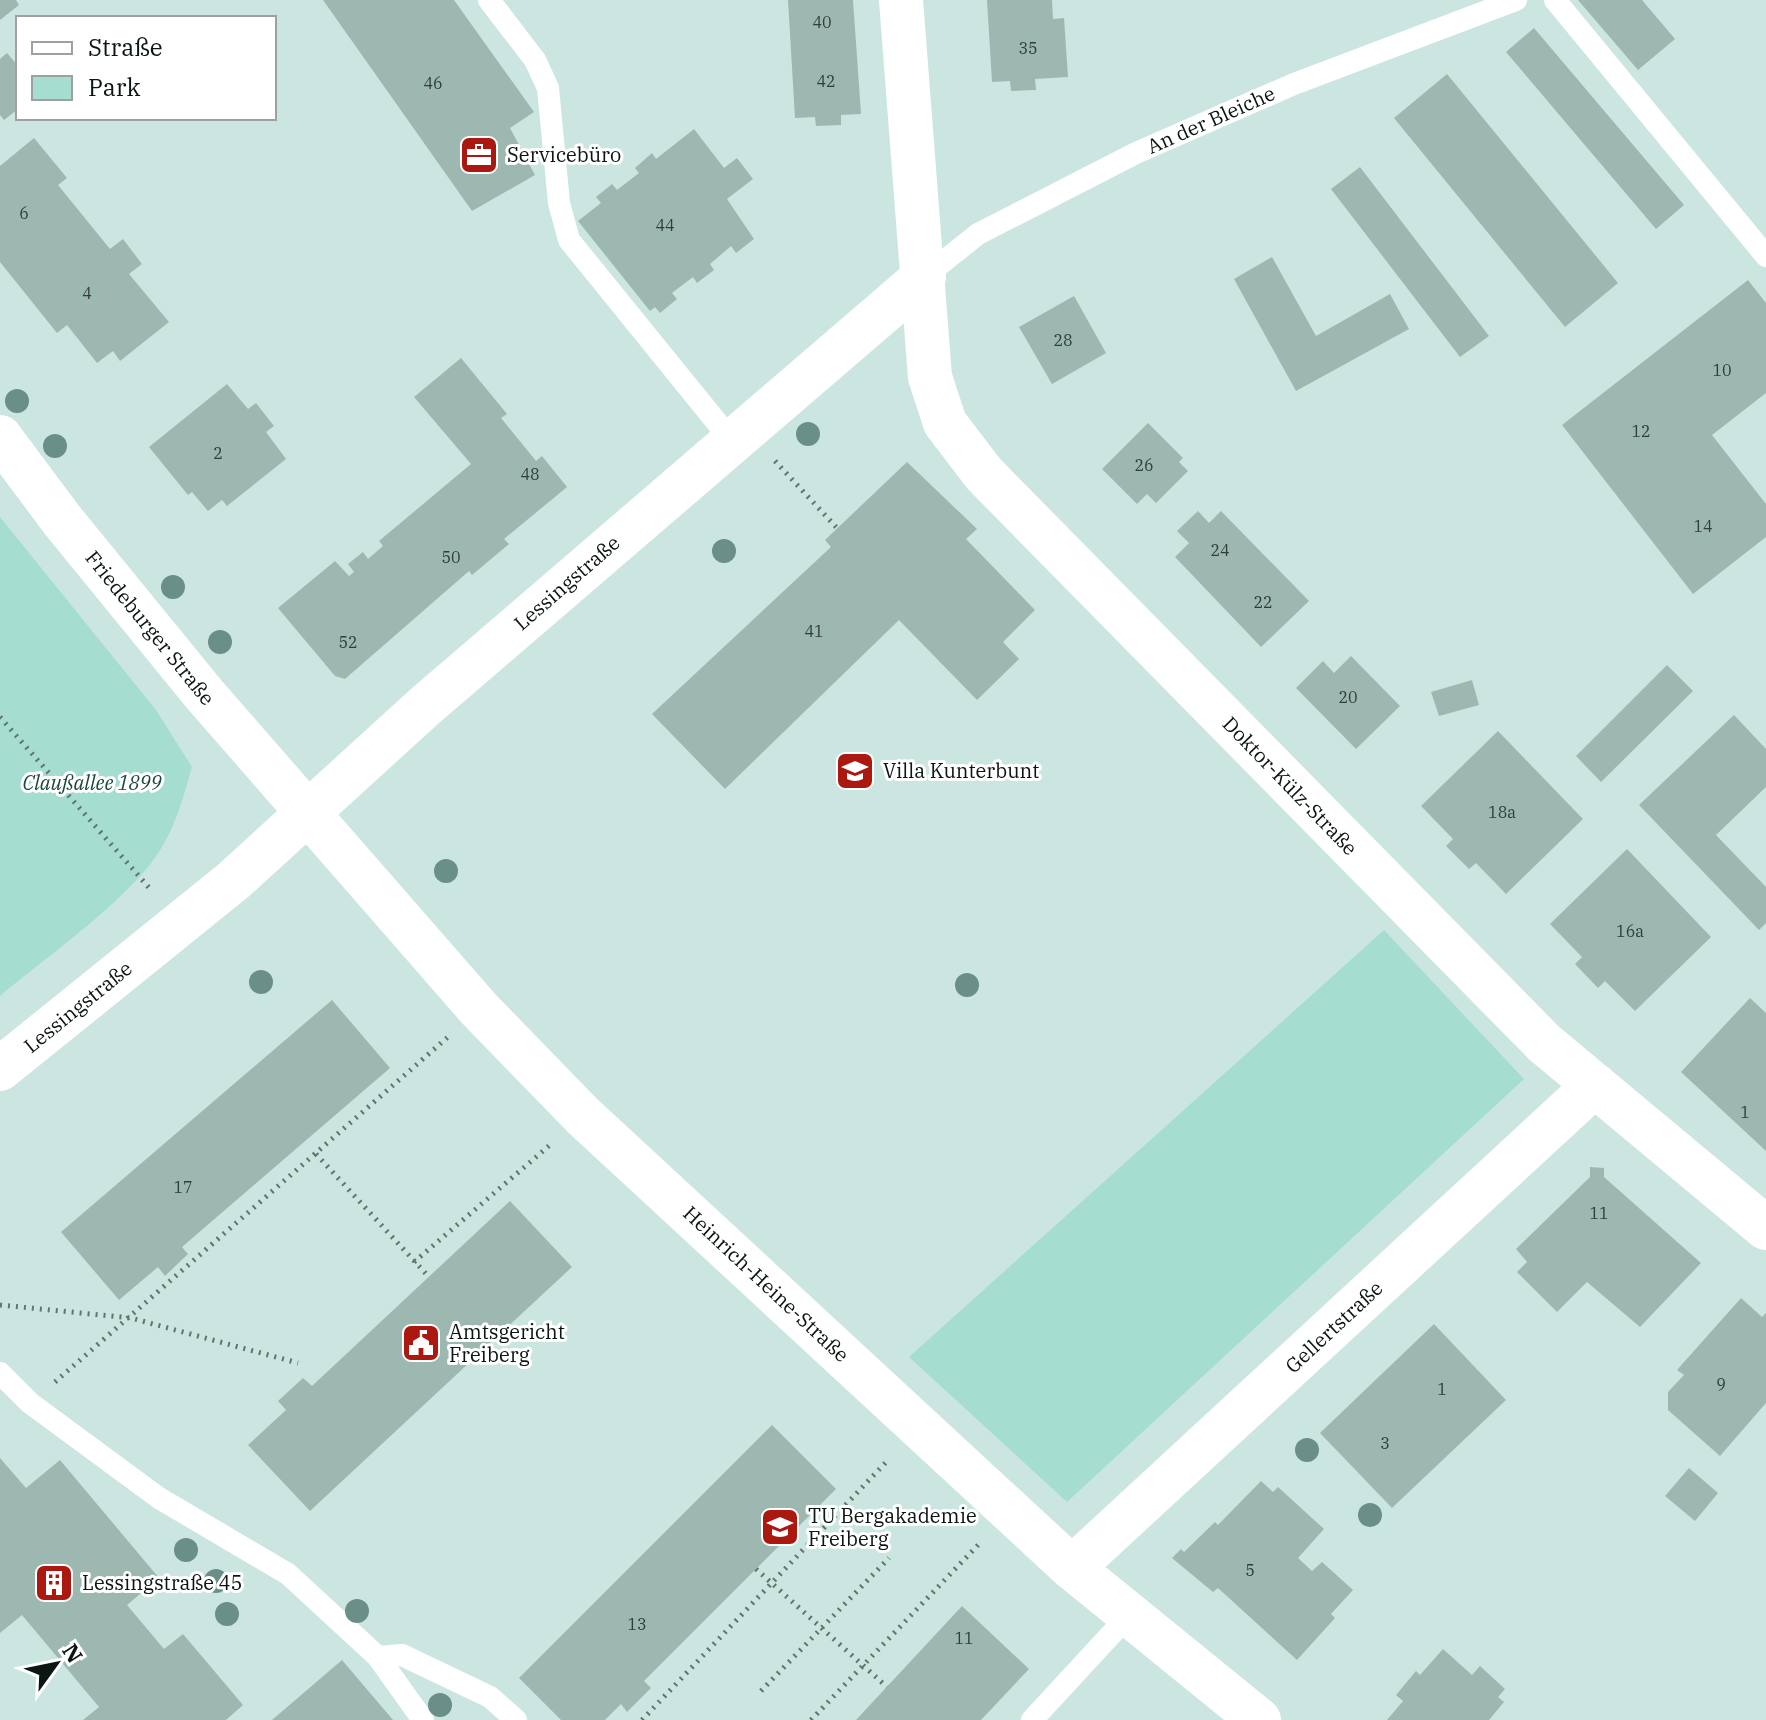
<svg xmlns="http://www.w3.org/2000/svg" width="1766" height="1720" viewBox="0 0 1766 1720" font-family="'IBM Plex Serif',serif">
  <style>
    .green { fill: #a5ded1 }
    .building { fill: #9db8b1 }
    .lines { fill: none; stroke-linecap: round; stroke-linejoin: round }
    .path { stroke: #62746f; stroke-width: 5; stroke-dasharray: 2 6; stroke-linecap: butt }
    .lane { stroke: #fff; stroke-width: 22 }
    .street { stroke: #fff; stroke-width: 44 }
    .tree { fill: #6a8f87 }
    .labels { text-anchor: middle; stroke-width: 6; stroke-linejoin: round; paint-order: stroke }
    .number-label { font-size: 16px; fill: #303e3a }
    .street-label { font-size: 20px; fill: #0b1512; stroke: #fff }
    .poi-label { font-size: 20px; fill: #0b1512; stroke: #fff; text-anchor: start }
    .park-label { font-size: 20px; font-style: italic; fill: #1a473f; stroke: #fff }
  </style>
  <rect width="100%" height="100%" fill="#cbe6e0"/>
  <!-- green -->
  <path class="green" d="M0,517L156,710L192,767C184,795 177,822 162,847C134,896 45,958 0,996Z
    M1384,930L1524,1079L1067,1502L909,1357Z"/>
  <!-- building -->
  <path class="building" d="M0,0H16L19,5L0,20Z
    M323,0H454L534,112L510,128L535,175L472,211Z
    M788,0H853L861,114L841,115V125L816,126L815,117L795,118Z
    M987,0H1052L1053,19L1064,18L1068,77L1035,79L1036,90L1011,91L1010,81L992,82Z
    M1578,0H1642L1675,39L1638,70Z
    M1534,28L1684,205L1656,229L1506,52Z
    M7,53L18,66V109L4,120L0,115V59Z
    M1447,74L1618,283L1565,327L1394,118Z
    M694,129L724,168L737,158L753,179L727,199L754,239L736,253L731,246L710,264L714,270L697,283L693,277L672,293L677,299L660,313L655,307L650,311L578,221L601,203L596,197L612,184L617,190L639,173L635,168L652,153L656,159Z
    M34,138L67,178L58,185L110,249L123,239L142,264L129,274L169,322L120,361L113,351L97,363L67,325L57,333L0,262V166Z
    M1360,167L1489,336L1460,357L1331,189Z
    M1272,257L1316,336L1390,294L1409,329L1296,391L1234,279Z
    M1748,280L1766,303V393L1712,435L1766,504V537L1693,594L1562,425Z
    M1074,296L1106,353L1052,384L1019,327Z
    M461,358L507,414L501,418L536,461L542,456L567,487L504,539L509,544L472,575L469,571L345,679L335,676L278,608L335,561L349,576L354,572L348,564L363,552L368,559L383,546L379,541L471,464L414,397Z
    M227,384L248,409L256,403L274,426L266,432L286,459L227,506L222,500L208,511L192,492L188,495L149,447Z
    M1148,423L1183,458L1179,462L1188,471L1156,503L1147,494L1137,504L1102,469Z
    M907,462L977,529L966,539L1035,610L1003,642L1019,659L977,700L899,620L725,789L652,714L831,547L825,540Z
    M1198,511L1209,523L1221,511L1309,601L1261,647L1175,557L1189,543L1177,531Z
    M1351,656L1400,706L1356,749L1296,688L1323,661L1334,673Z
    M1667,665L1693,691L1601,782L1576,756Z
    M1472,680L1479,705L1439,716L1431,692Z
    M1734,715L1766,749V787L1716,835L1766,887V923L1759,930L1639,805Z
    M1498,731L1583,819L1506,894L1476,863L1469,869L1446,846L1453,839L1421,806Z
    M1627,849L1711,937L1635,1011L1605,981L1598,988L1575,964L1582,957L1550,924Z
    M1750,998L1766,1013V1151L1681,1072Z
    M332,1000L390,1068L182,1247L188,1254L165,1276L158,1267L119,1300L61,1232Z
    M1590,1167L1604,1168V1177L1701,1263L1640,1327L1587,1282L1557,1312L1517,1272L1527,1262L1516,1249L1590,1177Z
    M510,1201L572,1267L310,1511L248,1445L286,1410L278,1401L303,1378L312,1386Z
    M1741,1298L1762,1317L1766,1313V1403L1720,1456L1668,1410V1392L1684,1375L1677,1370Z
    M1434,1324L1506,1400L1392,1508L1320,1433Z
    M772,1425L836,1489L644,1681L651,1688L627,1712L621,1704L605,1720H561L519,1678Z
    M0,1458L26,1488L60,1460L159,1578L127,1605L164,1649L183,1634L243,1705L226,1720H83L99,1707L22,1615L0,1633Z
    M1689,1468L1718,1493L1695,1521L1665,1496Z
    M1261,1481L1273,1492L1278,1487L1324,1529L1298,1558L1312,1571L1322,1562L1353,1590L1331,1614L1335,1618L1297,1660L1218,1588L1213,1592L1172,1558L1181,1549L1184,1552L1215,1522L1218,1525Z
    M962,1606L1029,1669L981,1720H856Z
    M1443,1649L1472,1675L1480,1666L1505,1689L1498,1697L1504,1702L1489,1720H1387L1403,1701L1396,1695L1416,1671L1420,1675Z
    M342,1660L393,1720H272Z"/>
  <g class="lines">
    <!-- path -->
    <path class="path" d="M775,461L837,528
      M0,717L151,890
      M316,1154L429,1277
      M414,1262L550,1145
      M0,1305L131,1318L298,1363
      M55,1382L448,1037
      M756,1569L887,1687
      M761,1691L889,1558
      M642,1720L889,1459
      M811,1720L979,1544"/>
    <!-- lane -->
    <path class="lane" d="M489,0L535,60L548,88L559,203L569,240L732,441
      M1555,0L1766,256
      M924,277L978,234L1136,153L1294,84L1516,0
      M0,1373L30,1403L159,1498L288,1574L378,1657L423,1720
      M378,1657L402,1655L490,1697L516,1720
      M1032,1720L1130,1614"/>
    <!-- street -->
    <path class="street" d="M901,0L930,377L945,423L984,474L1544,1043L1766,1228
      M0,437L62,520L204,694L479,1009L583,1116L1072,1568L1259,1720
      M0,1069L233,881L425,706L924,277
      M1072,1568L1595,1085"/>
  </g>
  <!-- trees -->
  <g class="tree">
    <circle cx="17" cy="401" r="12"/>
    <circle cx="808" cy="434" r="12"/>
    <circle cx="55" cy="446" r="12"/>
    <circle cx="724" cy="551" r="12"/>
    <circle cx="173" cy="587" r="12"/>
    <circle cx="220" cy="642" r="12"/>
    <circle cx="446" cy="871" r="12"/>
    <circle cx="261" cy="982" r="12"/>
    <circle cx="967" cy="985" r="12"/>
    <circle cx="1307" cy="1450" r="12"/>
    <circle cx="1370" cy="1515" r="12"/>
    <circle cx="186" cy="1550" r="12"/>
    <circle cx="216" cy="1581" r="12"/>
    <circle cx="357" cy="1611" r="12"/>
    <circle cx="227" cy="1614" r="12"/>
    <circle cx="440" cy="1705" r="12"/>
  </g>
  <!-- icons -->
  <defs>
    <symbol id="office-square" viewBox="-11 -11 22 22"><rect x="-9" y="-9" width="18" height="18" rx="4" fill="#aa1810" stroke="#fff"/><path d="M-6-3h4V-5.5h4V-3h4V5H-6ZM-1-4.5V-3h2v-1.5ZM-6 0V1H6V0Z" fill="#fff"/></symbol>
    <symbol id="school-square" viewBox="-11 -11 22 22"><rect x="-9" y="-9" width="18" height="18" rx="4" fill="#aa1810" stroke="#fff"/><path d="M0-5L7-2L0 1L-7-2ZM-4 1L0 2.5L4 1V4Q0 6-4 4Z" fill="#fff"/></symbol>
    <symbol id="civic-square" viewBox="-11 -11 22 22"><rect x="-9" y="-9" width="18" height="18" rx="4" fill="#aa1810" stroke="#fff"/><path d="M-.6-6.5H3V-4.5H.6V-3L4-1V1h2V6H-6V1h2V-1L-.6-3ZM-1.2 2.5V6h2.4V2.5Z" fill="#fff"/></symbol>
    <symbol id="university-square" viewBox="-11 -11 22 22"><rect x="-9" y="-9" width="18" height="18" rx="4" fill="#aa1810" stroke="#fff"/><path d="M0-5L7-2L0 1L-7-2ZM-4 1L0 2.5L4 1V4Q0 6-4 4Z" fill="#fff"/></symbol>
    <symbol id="building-square" viewBox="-11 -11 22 22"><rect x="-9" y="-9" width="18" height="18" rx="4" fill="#aa1810" stroke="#fff"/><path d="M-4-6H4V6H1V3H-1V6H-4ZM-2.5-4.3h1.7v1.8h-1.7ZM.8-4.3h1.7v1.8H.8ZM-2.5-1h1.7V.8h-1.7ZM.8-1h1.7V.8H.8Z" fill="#fff"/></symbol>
  </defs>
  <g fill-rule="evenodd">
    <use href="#office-square" x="457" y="133" width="44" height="44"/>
    <use href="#school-square" x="833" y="749" width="44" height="44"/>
    <use href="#civic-square" x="399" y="1321" width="44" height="44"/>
    <use href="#university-square" x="758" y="1505" width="44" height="44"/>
    <use href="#building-square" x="32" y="1561" width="44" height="44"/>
  </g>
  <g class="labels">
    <!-- number labels -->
    <g class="number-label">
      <text x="822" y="28">40</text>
      <text x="1028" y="54">35</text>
      <text x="826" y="87">42</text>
      <text x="433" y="89">46</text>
      <text x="24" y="219">6</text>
      <text x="665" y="231">44</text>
      <text x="87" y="299">4</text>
      <text x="1063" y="346">28</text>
      <text x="1722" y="376">10</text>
      <text x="1641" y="437">12</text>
      <text x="218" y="459">2</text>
      <text x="1144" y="471">26</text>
      <text x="530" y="480">48</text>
      <text x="1703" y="532">14</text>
      <text x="1220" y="556">24</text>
      <text x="451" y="563">50</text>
      <text x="1263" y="608">22</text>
      <text x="814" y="637">41</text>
      <text x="348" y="648">52</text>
      <text x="1348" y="703">20</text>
      <text x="1502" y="818">18a</text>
      <text x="1630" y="937">16a</text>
      <text x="1745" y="1118">1</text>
      <text x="183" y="1193">17</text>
      <text x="1599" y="1219">11</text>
      <text x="1721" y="1390">9</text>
      <text x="1442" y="1395">1</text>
      <text x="1385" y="1449">3</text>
      <text x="1250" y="1576">5</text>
      <text x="637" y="1630">13</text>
      <text x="964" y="1644">11</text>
    </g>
    <!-- street labels -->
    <g class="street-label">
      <text transform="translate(1211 120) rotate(-24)" y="7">An der Bleiche</text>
      <text transform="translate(567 583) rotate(-41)" y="7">Lessingstraße</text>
      <text transform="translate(150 628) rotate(51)" y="7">Friedeburger Straße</text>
      <text transform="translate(1290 786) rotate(46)" y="7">Doktor-Külz-Straße</text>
      <text transform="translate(78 1007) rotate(-39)" y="7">Lessingstraße</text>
      <text transform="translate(766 1284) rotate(43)" y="7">Heinrich-Heine-Straße</text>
      <text transform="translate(1334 1327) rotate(-43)" y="7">Gellertstraße</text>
    </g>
    <!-- poi labels -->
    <g class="poi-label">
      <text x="507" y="162">Servicebüro</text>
      <text x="883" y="778">Villa Kunterbunt</text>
      <text x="449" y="1339">Amtsgericht<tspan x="449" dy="23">Freiberg</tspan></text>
      <text x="808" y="1523">TU Bergakademie<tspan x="808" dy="23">Freiberg</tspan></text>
      <text x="82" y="1590">Lessingstraße 45</text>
    </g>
    <!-- park labels -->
    <g class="park-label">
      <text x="92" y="790">Claußallee 1899</text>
    </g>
  </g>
  <!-- legend -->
  <rect x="16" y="16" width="260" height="104" fill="#ffffff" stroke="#9da1a0" stroke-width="2"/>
  <rect x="32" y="42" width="40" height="12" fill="#ffffff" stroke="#9da1a0" stroke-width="2"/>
  <text x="88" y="56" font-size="24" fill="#0b1512">Straße</text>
  <rect x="32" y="76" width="40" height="24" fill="#a5ded1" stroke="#9da1a0" stroke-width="2"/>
  <text x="88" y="96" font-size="24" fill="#0b1512">Park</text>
  <!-- north arrow -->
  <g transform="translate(56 1664) rotate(57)" stroke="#ffffff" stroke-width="6" paint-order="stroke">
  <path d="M0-6L14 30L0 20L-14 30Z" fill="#0b1512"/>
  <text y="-12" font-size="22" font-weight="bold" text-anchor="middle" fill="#0b1512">N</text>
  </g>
</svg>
